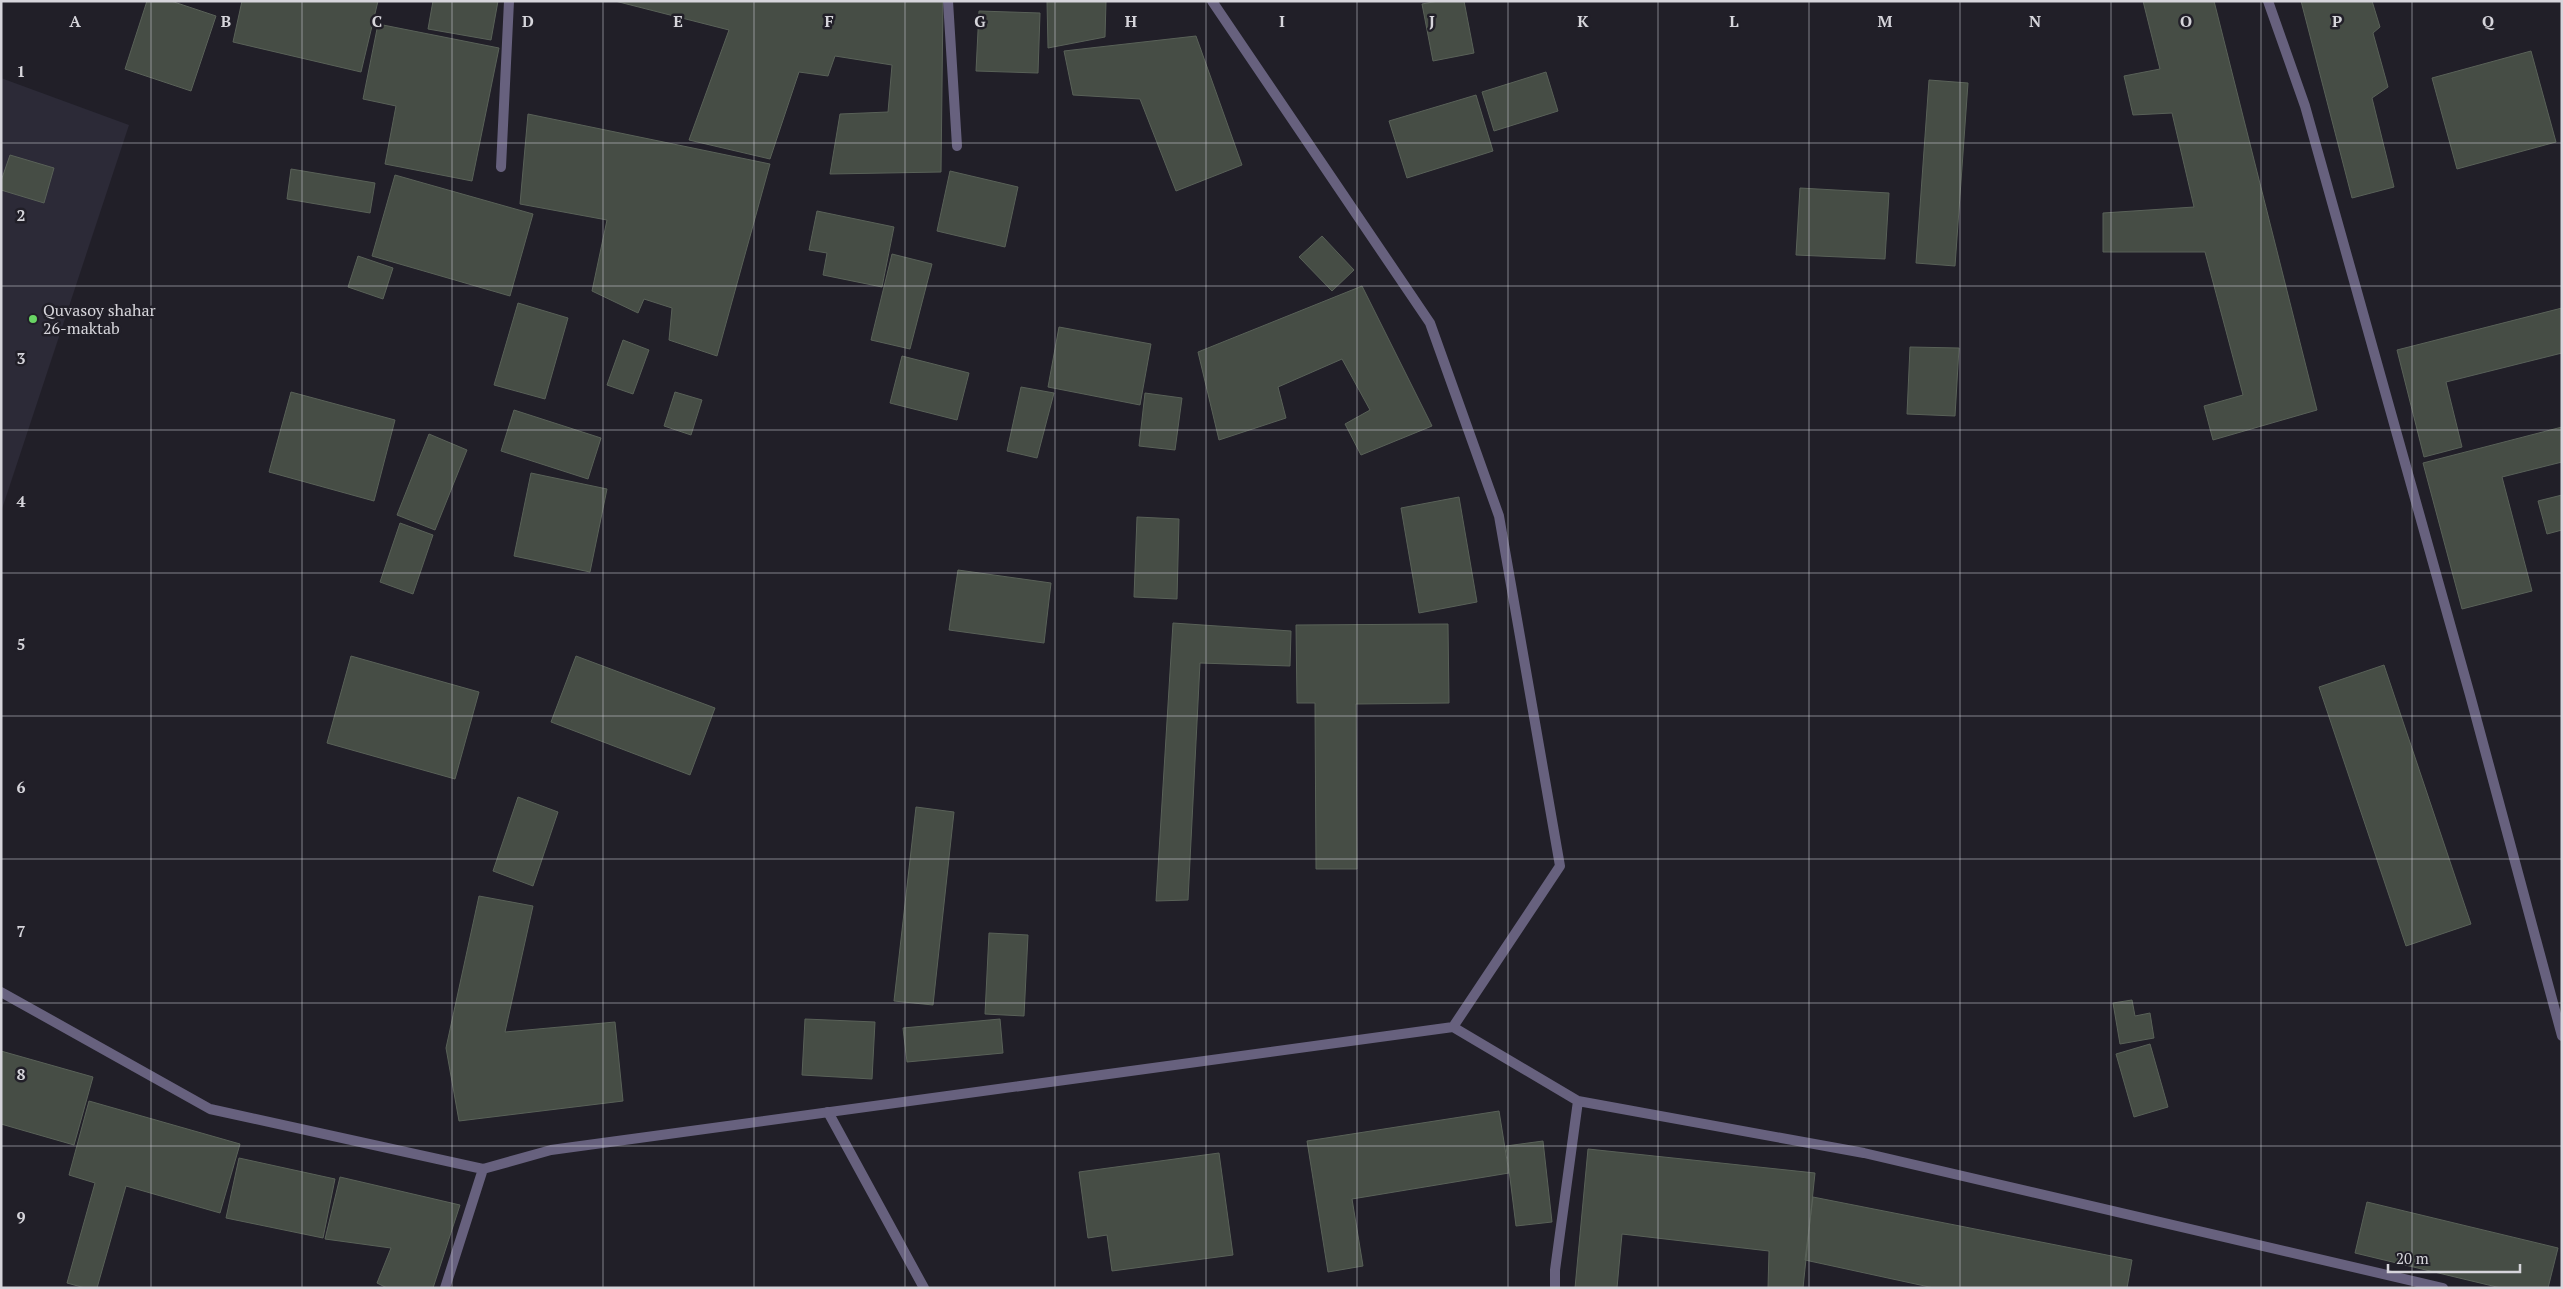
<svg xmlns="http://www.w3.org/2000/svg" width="2563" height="1289" viewBox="0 0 2563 1289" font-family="'PT Serif',serif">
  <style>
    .built { fill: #2c2a37 }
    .building { fill: #464d45; stroke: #596158 }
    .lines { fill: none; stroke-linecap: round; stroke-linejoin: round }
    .lane { stroke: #67617e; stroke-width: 10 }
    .street { stroke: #67617e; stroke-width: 10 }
    .grid { fill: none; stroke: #d6d5db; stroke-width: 1; stroke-opacity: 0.55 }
    .poi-dot { fill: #69d464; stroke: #211f28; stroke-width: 2 }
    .labels { text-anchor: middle; stroke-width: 5; stroke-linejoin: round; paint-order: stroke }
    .poi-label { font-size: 16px; fill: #d6d5db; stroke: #211f28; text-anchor: start }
    .grid-label { font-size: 16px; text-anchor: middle; font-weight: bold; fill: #d6d5db; stroke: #211f28; stroke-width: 5; stroke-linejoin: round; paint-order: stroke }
  </style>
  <rect width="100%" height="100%" fill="#211f28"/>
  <!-- built -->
  <path class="built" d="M1,78L129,125L1,512Z"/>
  <!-- building -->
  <path class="building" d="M147,1H171L216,16L191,91L125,69Z
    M242,1H378L361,72L233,42Z
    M433,1H498L491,40L428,29Z
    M615,1H943L941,172L830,174L840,114L888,112L892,65L835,56L828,76L799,72L770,159L689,140L729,30Z
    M1047,1H1106L1105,37L1048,48Z
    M1438,1H1464L1474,53L1433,61L1422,4Z
    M2143,1H2214L2317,410L2213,440L2204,406L2243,395L2205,252H2103V213L2194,207L2172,113L2133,115L2124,76L2160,69Z
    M2301,1H2372L2380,27L2373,33L2388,87L2372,98L2394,187L2352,198Z
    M979,11L1040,13L1038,73L976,71Z
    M378,24L499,48L472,181L385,164L396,106L363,99Z
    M1196,36L1242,165L1176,191L1140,99L1073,95L1064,51Z
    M2531,51L2556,142L2457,169L2432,78Z
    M1546,72L1558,111L1494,131L1482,92Z
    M1929,80L1968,83L1955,266L1916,263Z
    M1476,95L1493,151L1407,178L1389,121Z
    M528,114L770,164L717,356L669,340L672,308L644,299L638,313L592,291L607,220L520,204Z
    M10,155L54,168L44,203L1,190V181Z
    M291,169L375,183L370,213L287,199Z
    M950,171L1018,187L1005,247L937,231Z
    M395,175L533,214L510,296L372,256Z
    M1800,188L1889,193L1885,259L1796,255Z
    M817,211L894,227L882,287L823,275L827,253L809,250Z
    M1322,236L1354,270L1332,291L1299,257Z
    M892,254L932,264L910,349L871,340Z
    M358,256L393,268L383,299L348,287Z
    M1362,286L1432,426L1361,455L1345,424L1370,410L1342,359L1278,387L1286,418L1219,440L1198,352Z
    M518,303L568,318L545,399L494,385Z
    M2562,308V353L2446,382L2462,447L2424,457L2397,350Z
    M1059,327L1151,344L1140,405L1048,387Z
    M623,340L649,350L633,394L607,385Z
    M1910,347L1959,348L1955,416L1907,414Z
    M902,356L969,373L957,420L890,403Z
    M1021,387L1054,393L1037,458L1007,451Z
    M291,392L395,420L374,501L269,472Z
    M675,392L702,400L691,435L664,426Z
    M1145,393L1182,398L1175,450L1139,446Z
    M514,410L601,438L588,479L501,451Z
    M2562,427V462L2502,477L2532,591L2462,609L2423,463Z
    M429,434L467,450L435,530L397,515Z
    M531,473L607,489L590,572L514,556Z
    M2562,495V530L2547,534L2538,501Z
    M1459,497L1477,602L1419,613L1401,508Z
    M1137,517L1179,519L1177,599L1134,597Z
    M400,523L433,535L413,594L380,582Z
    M958,570L1051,583L1044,643L949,630Z
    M1173,623L1291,631L1290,666L1200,663L1188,900L1156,901Z
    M1448,624L1449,703L1356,704L1357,869H1316L1315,703H1297L1296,625Z
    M351,656L479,692L455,779L327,743Z
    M576,656L715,708L690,775L551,722Z
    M2384,665L2471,924L2406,946L2319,687Z
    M518,797L558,812L533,886L493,871Z
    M916,807L954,812L933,1005L894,1001Z
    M479,896L533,906L505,1032L615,1022L623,1101L459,1121L446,1048Z
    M989,933L1028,935L1024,1016L985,1014Z
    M2132,1000L2135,1016L2150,1013L2154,1038L2120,1044L2113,1003Z
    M805,1019L875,1022L872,1079L802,1075Z
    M1000,1019L1003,1053L907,1062L903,1028Z
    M2150,1044L2168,1107L2134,1117L2116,1054Z
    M1,1051L93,1077L74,1145L1,1124Z
    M89,1101L240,1144L220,1213L126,1186L97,1288H85L67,1283L95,1183L69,1175Z
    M1499,1111L1509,1173L1352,1199L1363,1266L1328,1272L1307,1141Z
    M1543,1141L1552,1222L1516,1226L1506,1146Z
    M1588,1149L1815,1173L1803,1288H1768L1769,1251L1622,1234L1617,1288H1575Z
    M1219,1153L1233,1255L1112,1271L1107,1235L1088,1238L1079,1172Z
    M239,1158L335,1179L323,1238L226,1218Z
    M340,1177L460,1205L433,1288H387L377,1283L391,1248L325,1239Z
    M1813,1197L2132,1260L2127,1288H1934L1805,1260Z
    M2367,1202L2558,1248L2548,1288H2501L2355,1253Z"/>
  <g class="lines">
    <!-- lane -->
    <path class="lane" d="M948,1L957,146
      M501,167L509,1
      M828,1112L924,1288"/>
    <!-- street -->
    <path class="street" d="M1212,1L1430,323L1499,516L1560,866L1453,1027
      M2268,1L2305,106L2470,695L2562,1036
      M1,992L210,1109L483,1169L551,1150L1453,1027L1578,1101L1864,1153L2443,1288
      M445,1288L483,1169
      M1555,1288V1270L1578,1101"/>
  </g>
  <!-- grid -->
  <path class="grid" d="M151,1V1288M302,1V1288M452,1V1288M603,1V1288M754,1V1288M905,1V1288M1055,1V1288M1206,1V1288M1357,1V1288M1508,1V1288M1658,1V1288M1809,1V1288M1960,1V1288M2111,1V1288M2261,1V1288M2412,1V1288M1,143H2562M1,286H2562M1,430H2562M1,573H2562M1,716H2562M1,859H2562M1,1003H2562M1,1146H2562"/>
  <!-- markers -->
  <circle class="poi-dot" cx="33" cy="319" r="5"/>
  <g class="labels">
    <!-- poi labels -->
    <g class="poi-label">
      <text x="43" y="316">Quvasoy shahar<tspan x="43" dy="18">26-maktab</tspan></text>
    </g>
  </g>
  <g class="grid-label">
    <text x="75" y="27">A</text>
    <text x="226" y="27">B</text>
    <text x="377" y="27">C</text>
    <text x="528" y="27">D</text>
    <text x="678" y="27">E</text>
    <text x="829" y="27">F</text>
    <text x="980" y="27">G</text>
    <text x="1131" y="27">H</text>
    <text x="1282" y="27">I</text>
    <text x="1432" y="27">J</text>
    <text x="1583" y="27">K</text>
    <text x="1734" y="27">L</text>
    <text x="1885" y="27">M</text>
    <text x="2035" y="27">N</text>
    <text x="2186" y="27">O</text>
    <text x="2337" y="27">P</text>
    <text x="2488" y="27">Q</text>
    <text x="21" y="77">1</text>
    <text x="21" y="221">2</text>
    <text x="21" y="364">3</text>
    <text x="21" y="507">4</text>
    <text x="21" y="650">5</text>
    <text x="21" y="793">6</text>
    <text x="21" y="937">7</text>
    <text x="21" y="1080">8</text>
    <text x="21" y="1223">9</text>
  </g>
  <!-- border -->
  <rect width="2563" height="1289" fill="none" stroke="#d6d5db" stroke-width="5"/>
  <!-- scale -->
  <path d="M2388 1264v8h132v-8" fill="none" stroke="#d6d5db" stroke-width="2.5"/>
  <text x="2396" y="1264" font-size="15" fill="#d6d5db" stroke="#211f28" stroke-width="4" paint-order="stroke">20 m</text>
</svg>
